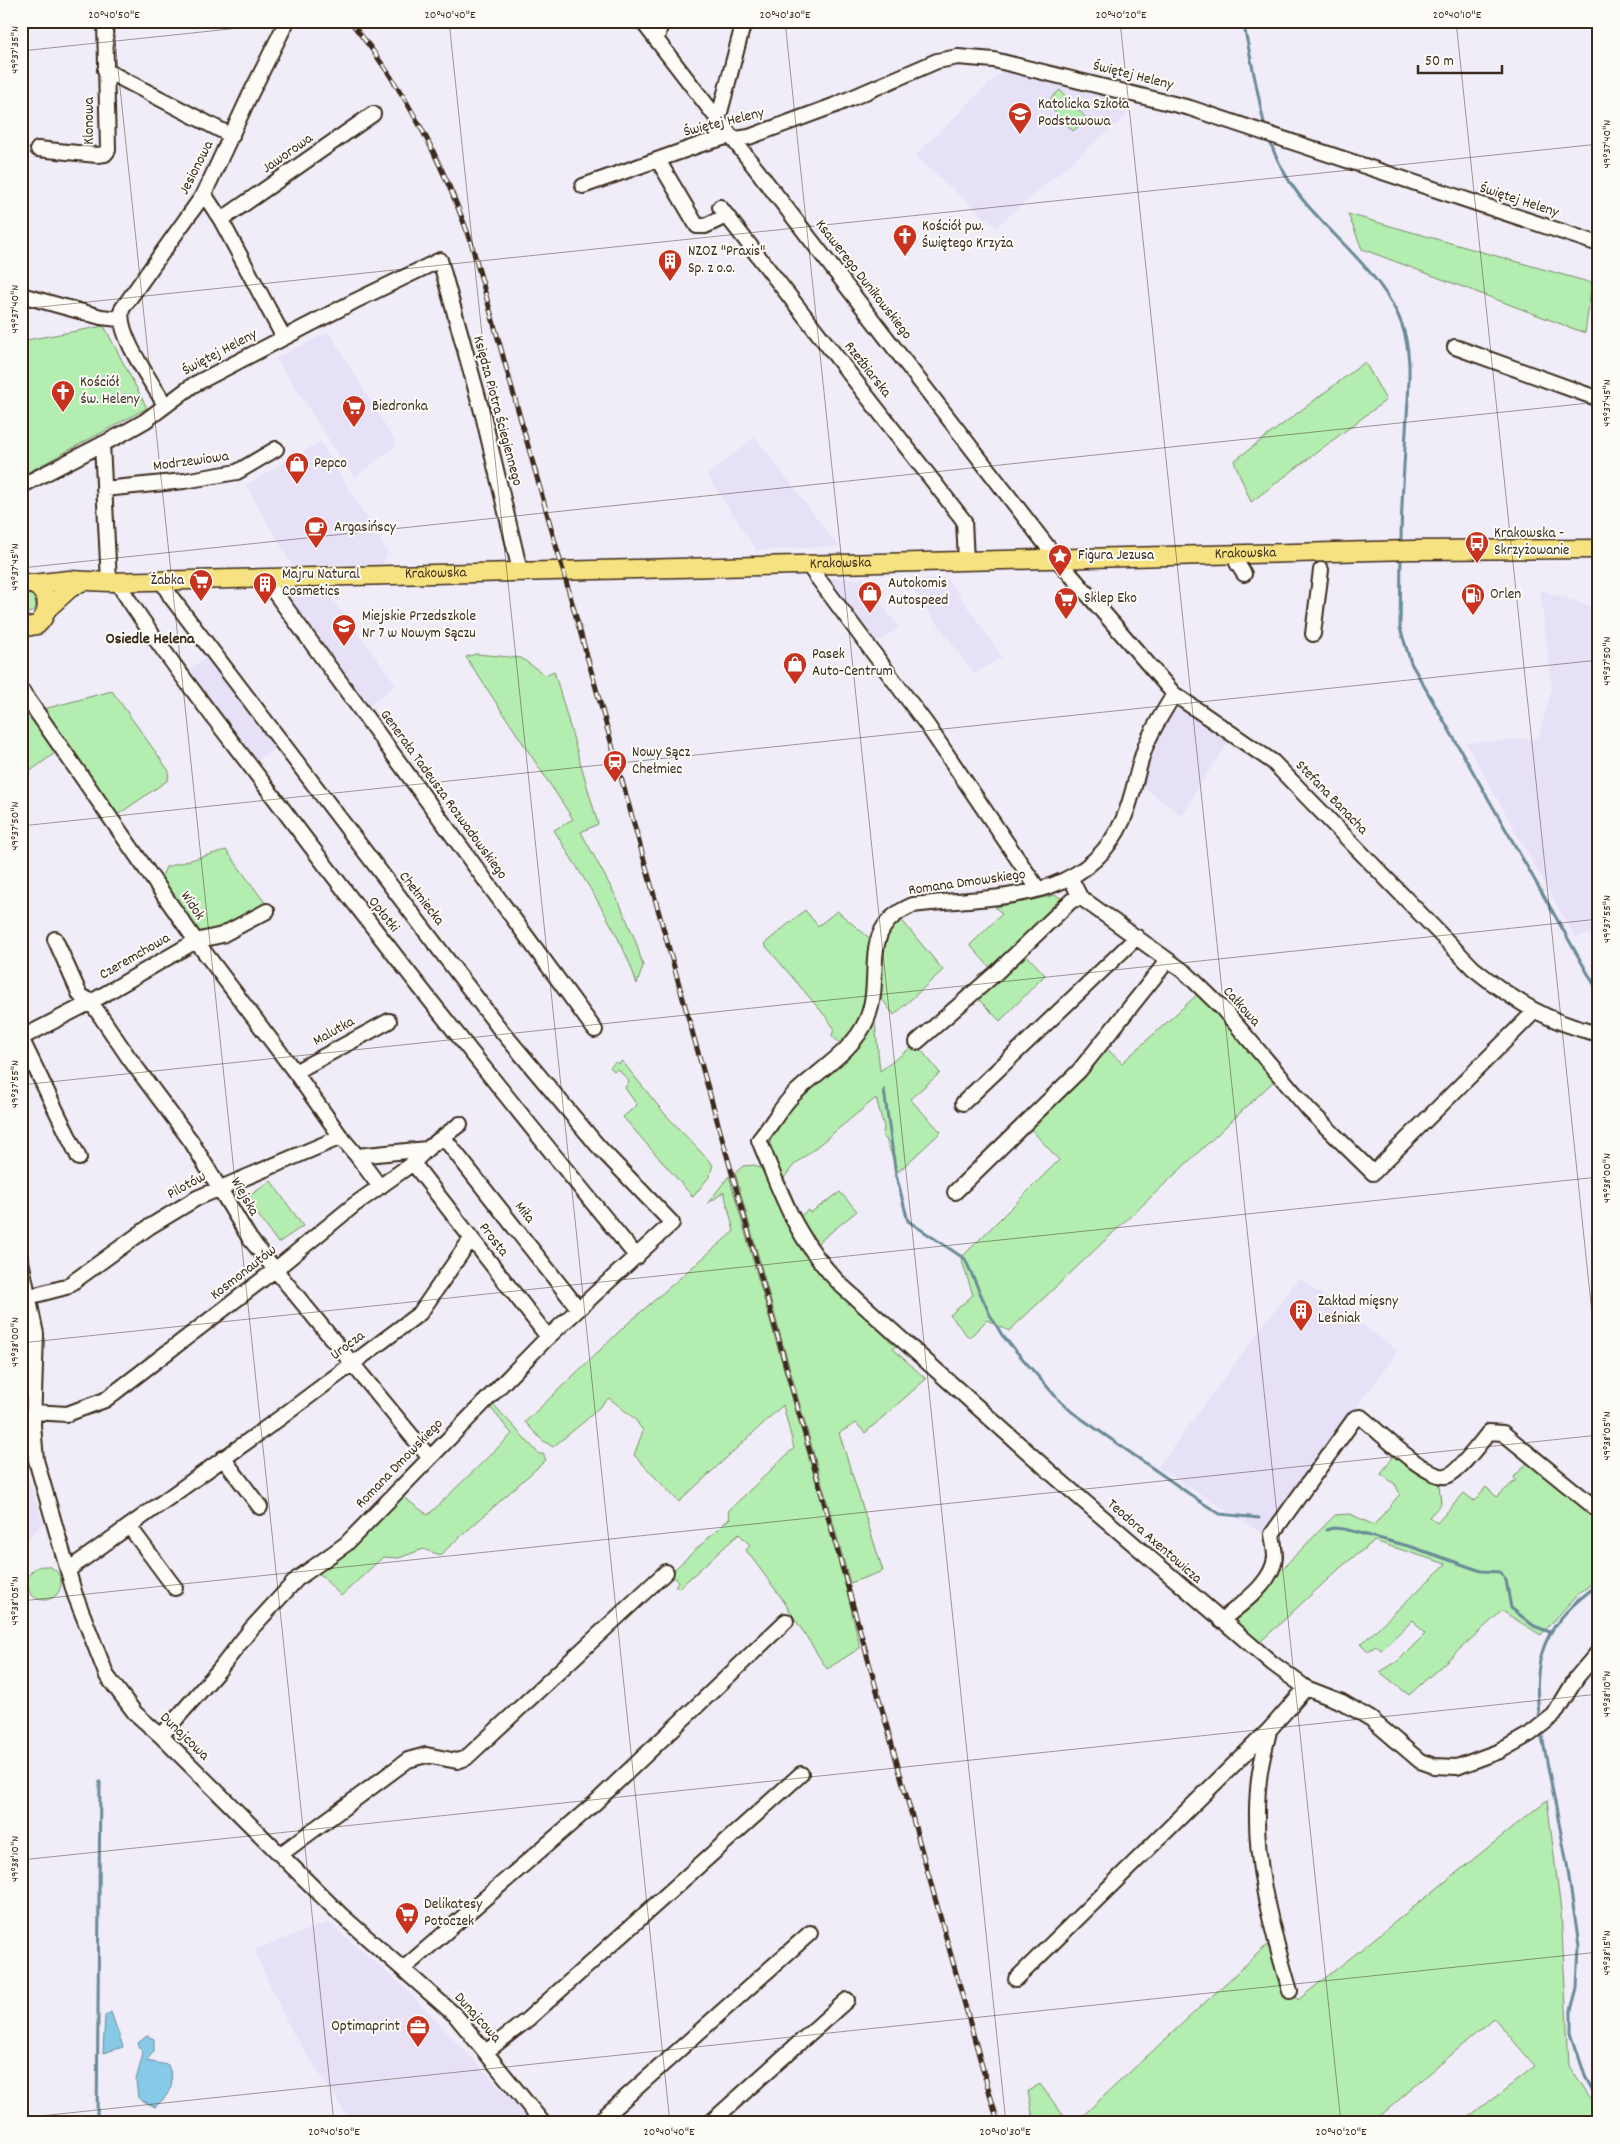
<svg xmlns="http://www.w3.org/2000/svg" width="1620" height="2144" viewBox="0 0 1620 2144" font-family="Dekko,sans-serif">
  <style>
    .built { fill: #e7e1f8 }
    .green { fill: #b4edb0; stroke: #788c67 }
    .water { fill: #87cae8; stroke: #698a97 }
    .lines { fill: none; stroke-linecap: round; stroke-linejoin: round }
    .stream { stroke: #698a97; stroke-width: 3 }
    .minor-casing { stroke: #3b2a1e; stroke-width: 18 }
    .major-casing { stroke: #3b2a1e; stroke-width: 21 }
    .minor { stroke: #fdfcf7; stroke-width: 14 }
    .major { stroke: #f7e281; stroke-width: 18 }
    .rail-casing { stroke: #3b2a1e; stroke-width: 5 }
    .rail { stroke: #fdfcf7; stroke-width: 3; stroke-dasharray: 9; stroke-linecap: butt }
    .ticks { fill: none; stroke: #3b2a1e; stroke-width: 1; stroke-opacity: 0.45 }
    .labels { text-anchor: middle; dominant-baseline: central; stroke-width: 4; stroke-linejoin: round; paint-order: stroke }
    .street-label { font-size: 15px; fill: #3b2a1e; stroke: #fdfcf7 }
    .poi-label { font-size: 15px; fill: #3b2a1e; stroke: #fdfcf7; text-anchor: start }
    .neighbourhood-label { font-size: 16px; font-weight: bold; fill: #3b2a1e; stroke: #fdfcf7 }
    .neatline { fill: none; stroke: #3b2a1e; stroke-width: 2 }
    .ticks-label { font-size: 12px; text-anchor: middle; fill: #3b2a1e }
  </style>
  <rect width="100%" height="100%" fill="#f0ecf8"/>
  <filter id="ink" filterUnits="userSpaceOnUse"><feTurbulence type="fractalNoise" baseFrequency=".02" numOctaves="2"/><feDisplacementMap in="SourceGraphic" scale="10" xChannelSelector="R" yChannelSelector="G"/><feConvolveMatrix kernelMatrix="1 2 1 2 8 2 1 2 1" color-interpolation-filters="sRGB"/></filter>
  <g filter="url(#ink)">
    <path class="built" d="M1004,69L1107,96L1128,114L996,227L915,156Z
      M329,332L397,445L354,478L276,358Z
      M755,437L838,546L757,551L707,475Z
      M320,442L388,553L382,564L292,565L246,485Z
      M823,578L863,579L899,628L872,645Z
      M948,579L1002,657L974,674L906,580Z
      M325,590L396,684L367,708L280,592Z
      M1540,590L1599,609V932L1575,937L1466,743L1538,738L1552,688Z
      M209,656L279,745L252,765L186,672Z
      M1179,707L1230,740L1198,787L1183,816L1143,787L1149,756L1164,721Z
      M1299,1278L1398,1351L1263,1534L1158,1467Z
      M28,1477L43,1524L21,1545V1478Z
      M328,1922L405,1988L532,2121L525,2123H352L291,2030L254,1950Z"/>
    <path class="green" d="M1060,90L1087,119L1073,131L1046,103Z
      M1348,214L1592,283L1585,333L1362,249Z
      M104,326L147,408L21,476V341Z
      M1365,362L1386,400L1251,502L1234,461Z
      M21,590H26L34,595L36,607L33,611L21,616Z
      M476,654L521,658L545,675L554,671L598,824L581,832L620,904L636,942L643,966L637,984C621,932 582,877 554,830L573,819L466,657Z
      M112,691L169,771L168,780L116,816L40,710Z
      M21,694L59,750L21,778Z
      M226,850L266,904L207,936L197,933L160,880L166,867Z
      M1056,895L1067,902L993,971L970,945L1002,914L995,907Z
      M805,910L818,926L837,911L873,941L864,1016L843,1046L832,1036L834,1028L827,1018L764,944Z
      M899,917L943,970L894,1015L878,994L880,951L886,932Z
      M1025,953L1045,975L1000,1021L975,996Z
      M1199,993L1276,1079L1009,1331L987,1320L969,1338L950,1315L973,1295L961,1258L1059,1160L1027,1125L1106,1048L1122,1063Z
      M875,1022L880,1071L916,1044L940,1073L910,1099L941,1132L898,1172L886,1139L883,1137L884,1127L876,1098L793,1166L784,1178L797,1208L796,1213C789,1196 768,1160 770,1142C772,1119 833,1069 850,1051C859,1042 865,1031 875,1022Z
      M622,1061L664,1113L713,1165L709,1177L693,1197L623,1117L637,1105L625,1088L629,1081L618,1069L614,1071L610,1067L616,1062L619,1064Z
      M754,1165L767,1172L784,1218L796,1238L896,1345L893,1349L926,1379L865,1433L856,1423L839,1433L883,1571L850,1583L735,1173L743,1166Z
      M729,1176L848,1595L860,1648L827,1669L781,1597L746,1550L750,1545L739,1534L679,1588L675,1586L678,1582L676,1578H665L730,1518L728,1511L794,1448L783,1405L679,1502L634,1455L643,1431L635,1419L609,1398L585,1421L553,1447L542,1440L525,1422L626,1325L734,1231L724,1192L707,1204Z
      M271,1181L303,1226L278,1243L246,1198Z
      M840,1192L857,1211L814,1246L797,1219L808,1210L810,1213Z
      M494,1405L539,1454H543L546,1460L440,1555L423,1549L399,1558L383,1557L341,1596L317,1571L353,1546L403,1497L428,1515L512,1434L490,1407Z
      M1398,1449L1439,1485L1441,1504L1429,1517L1437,1523L1464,1493L1474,1501L1486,1487L1497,1497L1516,1480L1514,1477L1530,1460L1599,1514V1578L1577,1595L1541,1635L1502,1611L1409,1695L1380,1672L1398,1661L1425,1634L1413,1620L1381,1650L1376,1646L1368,1651L1361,1644L1446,1564L1374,1541L1341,1567L1258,1644L1234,1626V1618L1335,1515L1350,1514L1374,1525L1400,1494L1395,1484L1381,1474Z
      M27 1583a17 17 0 1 1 34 0a17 17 0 1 1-34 0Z
      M1547,1800L1561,1911L1569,2066L1599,2112V2123H1462L1535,2066L1494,2018L1372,2123H1075L1267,1945L1298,2000Z
      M1040,2084L1069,2123H1034L1028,2091Z"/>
    <path class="water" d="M111,2012L123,2047L103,2053L105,2016Z
      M147,2036L154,2039V2051L146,2061L168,2065C176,2085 171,2093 155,2107L138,2098L136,2080L143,2054L138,2043Z"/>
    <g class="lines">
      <path class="stream" d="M1243,21L1265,128
        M1269,139C1276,159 1286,178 1299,195C1330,235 1376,268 1398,315C1415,351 1408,392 1406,431C1404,469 1401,507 1401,544
        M1401,556L1400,628L1411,663L1599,993
        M884,1090L896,1175L908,1221L965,1259L990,1315L1002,1335L1057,1398L1072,1412L1201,1502L1220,1514L1259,1518
        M1326,1530L1333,1528L1344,1529L1412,1547L1481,1571L1500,1572L1506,1580L1511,1608L1534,1626L1550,1632
        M1540,1722C1531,1655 1544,1624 1599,1584
        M1541,1731L1567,1864L1579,1946L1577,1988L1571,2010V2033L1586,2079L1599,2103
        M97,2123L100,1782"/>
      <g class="minor-casing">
        <path id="minor" d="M642,21L1057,559L1174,694L1273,762L1473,968C1514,1001 1547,1022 1599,1034
          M657,39L661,21
          M105,70L232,136
          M718,120L744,21
          M38,149L97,155L105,154L108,150L105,21
          M658,160L697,226H705L726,216
          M583,186L702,144L726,137L736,139L749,137L833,106L937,61L958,57L994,60L1190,108L1599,244
          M204,194L221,220
          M720,207L964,521L966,561
          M21,295L101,317L119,319
          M284,338L221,220L373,114
          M1455,347L1599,399
          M165,405C152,382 116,334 122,309L204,194L249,97L287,21
          M102,444L109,582
          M21,486L122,434L145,421L193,385L355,301L440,260L483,415L520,571
          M104,489L184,481L237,472L276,449
          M1237,563L1244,574
          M808,565L927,725L1038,889
          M264,578L595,1030
          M117,582C165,657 222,728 276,800C392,955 514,1107 637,1257
          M1313,634L1321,570
          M22,691L196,941L295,1072L341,1137
          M1174,694C1164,712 1150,731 1144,751C1136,774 1133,798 1123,820C1084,906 992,895 913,905C856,928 885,975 867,1019C854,1051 817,1071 793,1095C780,1108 771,1126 759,1140C783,1198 796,1240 842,1286L1058,1479L1272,1663L1306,1688L1342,1702L1371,1719L1420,1761L1434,1766L1457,1767L1500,1751L1530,1734L1554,1715L1577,1677L1599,1651
          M1071,879L1080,897L1186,973L1222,1008L1309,1110L1373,1173L1535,1011
          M55,939L80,995L91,1002L129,1058L191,1141L250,1239L429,1457
          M21,1038L91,1002L196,941L222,935L267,911
          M21,1038L79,1158
          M917,1042L996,973L1071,901L1080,897
          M295,1072L389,1021
          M963,1103L1137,937
          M444,1138L578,1308
          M357,1156L380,1187
          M413,1163L548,1337
          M955,1192L1079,1071L1168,960
          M21,1261L36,1334L33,1425L36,1460L75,1595L107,1676L135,1713L161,1736L340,1914L456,2016L543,2123
          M28,1297L66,1287L149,1227L197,1198L341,1137L357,1156L427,1149
          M33,1412L67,1414L105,1400L276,1269L354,1205L413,1163L427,1149L460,1124
          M223,1458L260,1507
          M129,1526L175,1588
          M68,1570L280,1418L420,1313L471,1239
          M1221,1621C1239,1605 1273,1584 1275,1557C1275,1550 1273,1541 1272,1534L1355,1418L1361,1417C1376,1429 1428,1480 1446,1476C1457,1474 1481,1442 1489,1432L1503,1433L1599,1511
          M1269,1731C1266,1745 1262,1758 1260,1772C1249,1846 1269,1921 1290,1991
          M161,1736L219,1670L251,1629L297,1579L346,1544L545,1340L672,1223L598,1146L500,1029L171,597L162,581
          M281,1854L408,1760L426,1755L457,1761L466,1758L666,1572
          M403,1969L595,1803L786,1621
          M1016,1979L1269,1730L1306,1688
          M486,2052L528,2019L801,1774
          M597,2123L810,1933
          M710,2123L847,2000"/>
      </g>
      <g class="major-casing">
        <g id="major">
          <path id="s1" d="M32,584L69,580L109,582L1412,550L1599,549"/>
          <path d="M47,609L69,589L81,582"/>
          <path d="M21,628L37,625C53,611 49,587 27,583"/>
        </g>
      </g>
      <use href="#minor" class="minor"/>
      <use href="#major" class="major"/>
      <g class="rail-casing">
        <path id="rail" d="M350,21C406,90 441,159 471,242L998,2123"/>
      </g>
      <use href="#rail" class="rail"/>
    </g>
  </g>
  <path class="ticks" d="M113,21L334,2123M449,21L670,2123M785,21L1006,2123M1120,21L1341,2123M1456,21L1599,1380M21,51L306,21M21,309L1599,144M21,568L1599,402M21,826L1599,660M21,1085L1599,919M21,1343L1599,1177M21,1601L1599,1435M21,1860L1599,1694M21,2118L1599,1952"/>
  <defs>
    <g id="school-pin" transform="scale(1.25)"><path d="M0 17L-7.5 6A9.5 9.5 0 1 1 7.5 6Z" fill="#c8321e" stroke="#fdfcf7"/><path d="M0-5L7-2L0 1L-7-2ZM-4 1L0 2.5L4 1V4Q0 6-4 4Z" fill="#fff"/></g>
    <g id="church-pin" transform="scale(1.25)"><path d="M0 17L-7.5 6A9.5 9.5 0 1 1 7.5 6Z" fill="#c8321e" stroke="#fdfcf7"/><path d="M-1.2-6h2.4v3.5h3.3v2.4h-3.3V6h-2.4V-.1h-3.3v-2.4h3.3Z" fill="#fff"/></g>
    <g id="building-pin" transform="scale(1.25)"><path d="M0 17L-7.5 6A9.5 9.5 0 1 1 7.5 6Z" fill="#c8321e" stroke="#fdfcf7"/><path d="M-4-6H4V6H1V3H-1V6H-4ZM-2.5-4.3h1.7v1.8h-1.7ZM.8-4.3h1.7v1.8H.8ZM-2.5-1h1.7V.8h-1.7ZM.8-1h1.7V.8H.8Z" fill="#fff"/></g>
    <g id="supermarket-pin" transform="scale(1.25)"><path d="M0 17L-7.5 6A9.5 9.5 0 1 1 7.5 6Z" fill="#c8321e" stroke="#fdfcf7"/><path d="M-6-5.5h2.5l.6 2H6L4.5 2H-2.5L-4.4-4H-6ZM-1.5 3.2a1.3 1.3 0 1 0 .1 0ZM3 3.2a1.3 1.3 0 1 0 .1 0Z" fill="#fff"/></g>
    <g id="shop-pin" transform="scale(1.25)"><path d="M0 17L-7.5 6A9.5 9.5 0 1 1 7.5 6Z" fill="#c8321e" stroke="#fdfcf7"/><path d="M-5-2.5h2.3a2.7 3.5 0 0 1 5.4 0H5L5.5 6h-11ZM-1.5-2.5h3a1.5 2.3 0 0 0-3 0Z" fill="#fff"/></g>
    <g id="cafe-pin" transform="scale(1.25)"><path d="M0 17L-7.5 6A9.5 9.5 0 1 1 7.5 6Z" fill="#c8321e" stroke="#fdfcf7"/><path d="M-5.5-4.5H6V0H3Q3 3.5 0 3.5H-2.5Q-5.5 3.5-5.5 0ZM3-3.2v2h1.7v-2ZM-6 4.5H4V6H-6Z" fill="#fff"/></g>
    <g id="bus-pin" transform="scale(1.25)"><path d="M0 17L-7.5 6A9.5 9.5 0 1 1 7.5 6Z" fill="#c8321e" stroke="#fdfcf7"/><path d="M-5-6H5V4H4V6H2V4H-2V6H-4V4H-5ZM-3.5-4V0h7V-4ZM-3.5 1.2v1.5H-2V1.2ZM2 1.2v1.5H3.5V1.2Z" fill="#fff"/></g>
    <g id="sight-pin" transform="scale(1.25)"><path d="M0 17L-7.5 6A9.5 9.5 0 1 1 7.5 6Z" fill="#c8321e" stroke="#fdfcf7"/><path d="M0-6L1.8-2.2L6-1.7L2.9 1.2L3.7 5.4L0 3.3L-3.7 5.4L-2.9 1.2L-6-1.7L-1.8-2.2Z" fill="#fff"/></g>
    <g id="fuel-pin" transform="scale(1.25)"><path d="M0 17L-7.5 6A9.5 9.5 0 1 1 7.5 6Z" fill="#c8321e" stroke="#fdfcf7"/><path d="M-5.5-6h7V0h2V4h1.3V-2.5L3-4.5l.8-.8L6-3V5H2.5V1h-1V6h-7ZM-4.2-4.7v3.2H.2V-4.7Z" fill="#fff"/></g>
    <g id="station-pin" transform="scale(1.25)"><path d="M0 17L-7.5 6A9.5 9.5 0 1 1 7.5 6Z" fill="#c8321e" stroke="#fdfcf7"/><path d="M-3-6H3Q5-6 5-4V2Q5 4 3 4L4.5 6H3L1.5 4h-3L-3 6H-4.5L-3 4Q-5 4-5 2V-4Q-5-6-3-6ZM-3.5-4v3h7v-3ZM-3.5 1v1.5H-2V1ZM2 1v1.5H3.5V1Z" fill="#fff"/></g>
    <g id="office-pin" transform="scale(1.25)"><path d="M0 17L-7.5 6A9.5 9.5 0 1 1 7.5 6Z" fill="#c8321e" stroke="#fdfcf7"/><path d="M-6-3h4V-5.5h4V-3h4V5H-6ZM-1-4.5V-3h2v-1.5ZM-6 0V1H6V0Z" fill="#fff"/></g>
  </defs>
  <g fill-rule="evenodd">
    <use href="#school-pin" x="1020" y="114"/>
    <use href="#church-pin" x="905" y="236"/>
    <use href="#building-pin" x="670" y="261"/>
    <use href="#church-pin" x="63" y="392"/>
    <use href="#supermarket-pin" x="354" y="407"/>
    <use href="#shop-pin" x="297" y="464"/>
    <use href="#cafe-pin" x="316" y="528"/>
    <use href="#bus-pin" x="1477" y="543"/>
    <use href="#sight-pin" x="1060" y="556"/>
    <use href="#supermarket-pin" x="201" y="581"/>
    <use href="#building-pin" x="265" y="584"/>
    <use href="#shop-pin" x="870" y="593"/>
    <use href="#fuel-pin" x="1473" y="595"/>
    <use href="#supermarket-pin" x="1066" y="599"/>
    <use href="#school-pin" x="344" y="626"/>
    <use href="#shop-pin" x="795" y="664"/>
    <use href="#station-pin" x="615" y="762"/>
    <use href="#building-pin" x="1301" y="1311"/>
    <use href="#supermarket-pin" x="407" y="1914"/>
    <use href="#office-pin" x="418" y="2027"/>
  </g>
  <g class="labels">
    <g class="street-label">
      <text transform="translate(1133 76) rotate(14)">Świętej Heleny</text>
      <text transform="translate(90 121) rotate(-90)">Klonowa</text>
      <text transform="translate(724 123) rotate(-14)">Świętej Heleny</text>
      <text transform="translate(288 154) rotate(-35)">Jaworowa</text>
      <text transform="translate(197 168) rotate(-63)">Jesionowa</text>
      <text transform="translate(1519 201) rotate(18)">Świętej Heleny</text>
      <text transform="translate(863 280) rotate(52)">Ksawerego Dunikowskiego</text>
      <text transform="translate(220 353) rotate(-28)">Świętej Heleny</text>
      <text transform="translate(867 370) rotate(52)">Rzeźbiarska</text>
      <text transform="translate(497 411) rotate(75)">Księdza Piotra Ściegiennego</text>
      <text transform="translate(191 462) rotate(-8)">Modrzewiowa</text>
      <text stroke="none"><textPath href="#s1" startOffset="1214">Krakowska</textPath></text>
      <text stroke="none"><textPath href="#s1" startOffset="809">Krakowska</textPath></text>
      <text stroke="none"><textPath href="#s1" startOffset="404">Krakowska</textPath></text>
      <text transform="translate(443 795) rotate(54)">Generała Tadeusza Rozwadowskiego</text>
      <text transform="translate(1331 798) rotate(46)">Stefana Banacha</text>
      <text transform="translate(967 883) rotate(-8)">Romana Dmowskiego</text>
      <text transform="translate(421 899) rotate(52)">Chełmiecka</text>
      <text transform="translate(192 906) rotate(56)">Widok</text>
      <text transform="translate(383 915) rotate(52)">Opłotki</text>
      <text transform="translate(135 957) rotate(-30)">Czeremchowa</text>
      <text transform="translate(1241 1007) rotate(48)">Całkowa</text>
      <text transform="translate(334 1032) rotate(-29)">Malutka</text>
      <text transform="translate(187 1186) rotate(-29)">Pilotów</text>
      <text transform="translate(244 1197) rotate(60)">Wiejska</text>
      <text transform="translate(524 1213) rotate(52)">Miła</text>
      <text transform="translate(493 1240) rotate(52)">Prosta</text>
      <text transform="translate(244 1273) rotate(-38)">Kosmonautów</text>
      <text transform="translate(348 1346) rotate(-37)">Urocza</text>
      <text transform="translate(400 1464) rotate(-46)">Romana Dmowskiego</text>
      <text transform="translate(1154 1542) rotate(41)">Teodora Axentowicza</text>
      <text transform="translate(184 1737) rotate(44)">Dunajcowa</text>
      <text transform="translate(477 2018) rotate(48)">Dunajcowa</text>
    </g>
    <g class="poi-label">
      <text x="1038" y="105">Katolicka Szkoła<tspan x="1038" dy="17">Podstawowa</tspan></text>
      <text x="922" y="227">Kościół pw.<tspan x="922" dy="17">Świętego Krzyża</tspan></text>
      <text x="688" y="252">NZOZ "Praxis"<tspan x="688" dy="17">Sp. z o.o.</tspan></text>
      <text x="80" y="383">Kościół<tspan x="80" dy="17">św. Heleny</tspan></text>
      <text x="372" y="407">Biedronka</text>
      <text x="314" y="464">Pepco</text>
      <text x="334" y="528">Argasińscy</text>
      <text x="1494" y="534">Krakowska -<tspan x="1494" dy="17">Skrzyżowanie</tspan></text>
      <text x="1078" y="556">Figura Jezusa</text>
      <text x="282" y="575">Majru Natural<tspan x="282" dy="17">Cosmetics</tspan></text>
      <text x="184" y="581" text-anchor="end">Żabka</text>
      <text x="888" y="584">Autokomis<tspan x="888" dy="17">Autospeed</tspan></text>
      <text x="1490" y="595">Orlen</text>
      <text x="1084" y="599">Sklep Eko</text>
      <text x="362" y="617">Miejskie Przedszkole<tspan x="362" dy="17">Nr 7 w Nowym Sączu</tspan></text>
      <text x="812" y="655">Pasek<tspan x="812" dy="17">Auto-Centrum</tspan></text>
      <text x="632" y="753">Nowy Sącz<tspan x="632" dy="17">Chełmiec</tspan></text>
      <text x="1318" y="1302">Zakład mięsny<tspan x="1318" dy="17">Leśniak</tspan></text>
      <text x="424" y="1905">Delikatesy<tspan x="424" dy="17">Potoczek</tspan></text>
      <text x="400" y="2027" text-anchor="end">Optimaprint</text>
    </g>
    <g class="neighbourhood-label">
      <text x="150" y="639">Osiedle Helena</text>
    </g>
  </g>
  <rect width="1620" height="2144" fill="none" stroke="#fdfcf7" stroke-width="55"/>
  <path d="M1418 65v8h84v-8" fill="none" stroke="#3b2a1e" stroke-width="2.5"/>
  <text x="1425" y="65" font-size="15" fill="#3b2a1e" stroke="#fdfcf7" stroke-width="4" paint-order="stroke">50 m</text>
  <rect x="28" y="28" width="1564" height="2088" class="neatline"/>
  <g class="ticks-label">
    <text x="114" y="18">20°40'50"E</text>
    <text x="450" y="18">20°40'40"E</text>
    <text x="785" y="18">20°40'30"E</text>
    <text x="1121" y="18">20°40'20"E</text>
    <text x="1457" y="18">20°40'10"E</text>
    <text transform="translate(14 50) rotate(-90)" y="4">49°37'35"N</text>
    <text transform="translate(1606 144) rotate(-90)" y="4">49°37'40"N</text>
    <text transform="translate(14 309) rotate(-90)" y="4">49°37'40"N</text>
    <text transform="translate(1606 403) rotate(-90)" y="4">49°37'45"N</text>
    <text transform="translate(14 567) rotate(-90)" y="4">49°37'45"N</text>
    <text transform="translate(1606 661) rotate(-90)" y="4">49°37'50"N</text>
    <text transform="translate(14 826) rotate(-90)" y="4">49°37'50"N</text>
    <text transform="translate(1606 919) rotate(-90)" y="4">49°37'55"N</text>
    <text transform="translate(14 1084) rotate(-90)" y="4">49°37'55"N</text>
    <text transform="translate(1606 1178) rotate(-90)" y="4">49°38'00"N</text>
    <text transform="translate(14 1342) rotate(-90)" y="4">49°38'00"N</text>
    <text transform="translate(1606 1436) rotate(-90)" y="4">49°38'05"N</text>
    <text transform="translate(14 1601) rotate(-90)" y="4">49°38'05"N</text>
    <text transform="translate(1606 1694) rotate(-90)" y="4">49°38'10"N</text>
    <text transform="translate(14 1859) rotate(-90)" y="4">49°38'10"N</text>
    <text transform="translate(1606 1953) rotate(-90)" y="4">49°38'15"N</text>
    <text x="334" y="2135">20°40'50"E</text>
    <text x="669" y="2135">20°40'40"E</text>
    <text x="1005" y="2135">20°40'30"E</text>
    <text x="1341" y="2135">20°40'20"E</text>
  </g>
</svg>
